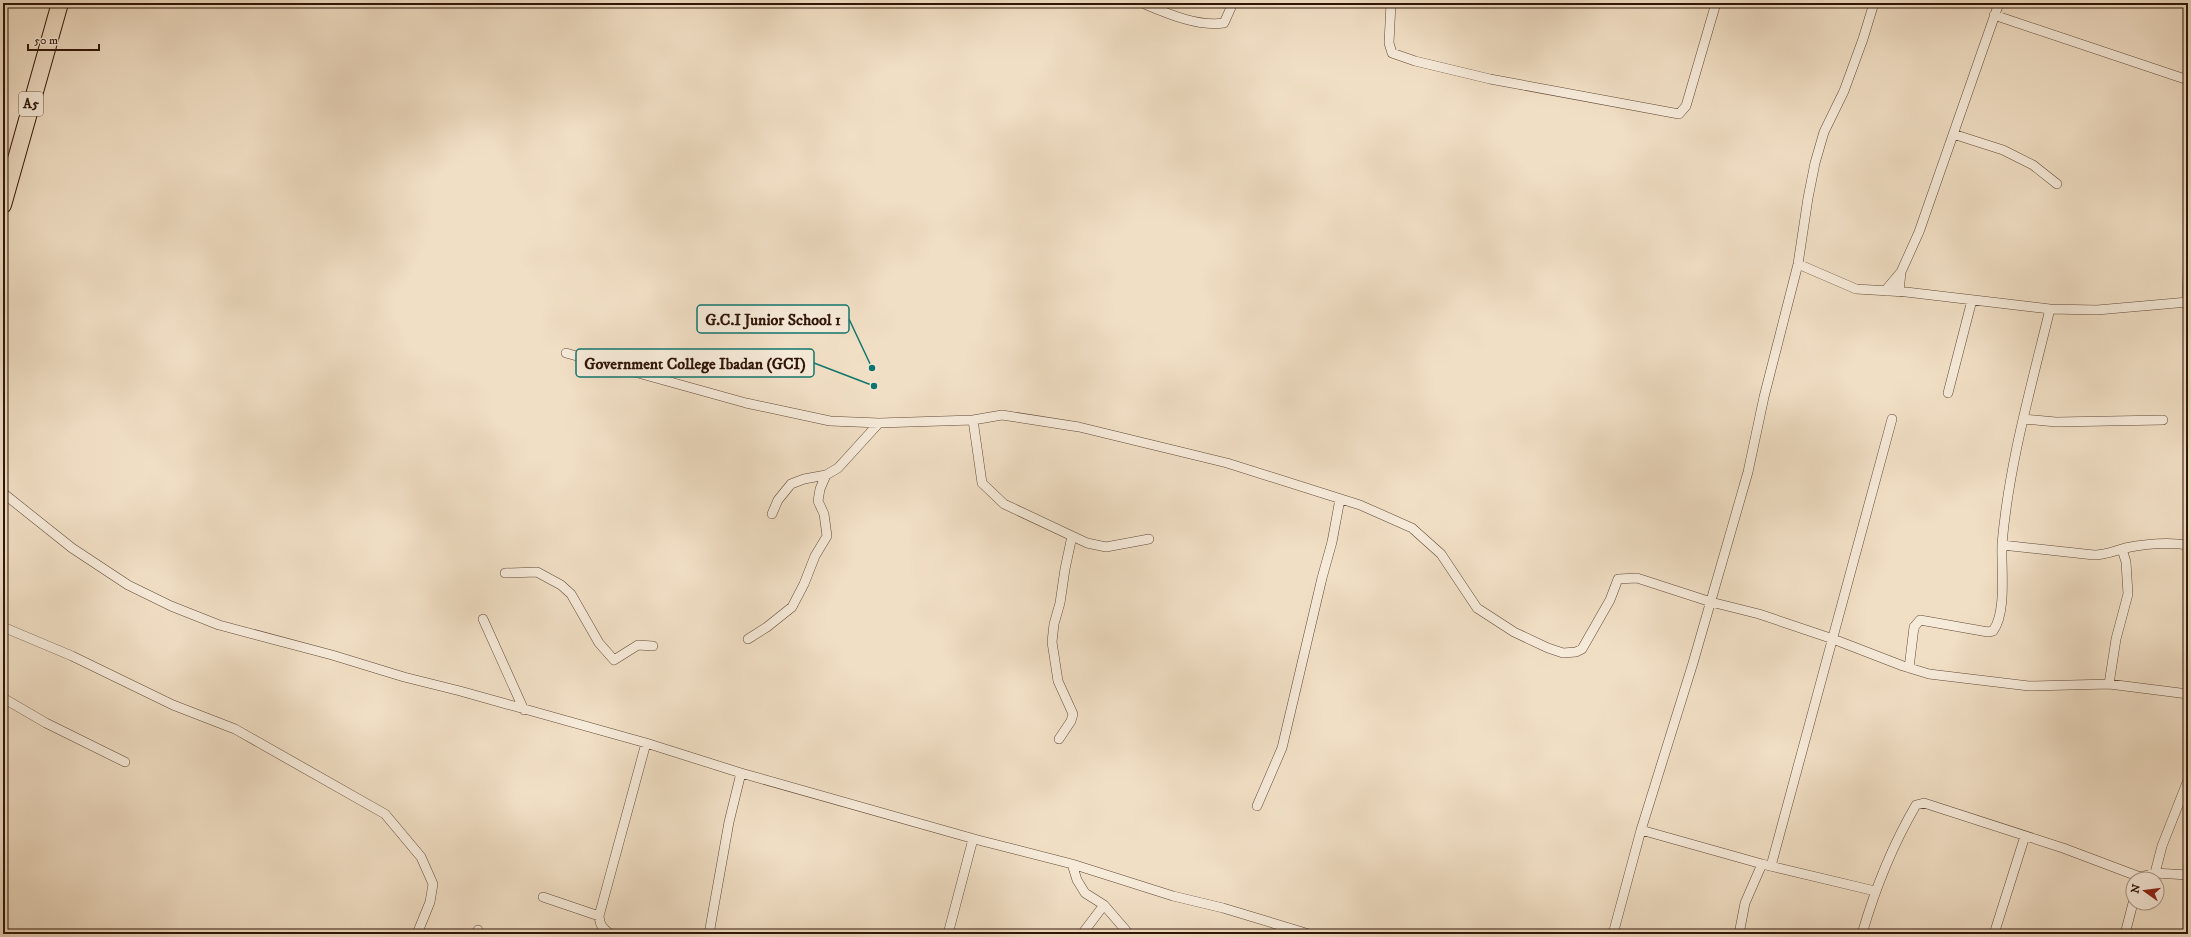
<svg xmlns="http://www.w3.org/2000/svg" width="2191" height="937" viewBox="0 0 2191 937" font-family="'IM FELL DW Pica',serif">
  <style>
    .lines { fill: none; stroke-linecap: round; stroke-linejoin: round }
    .minor-casing { stroke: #604836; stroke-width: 10 }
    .trunk-casing { stroke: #2f1506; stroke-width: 18 }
    .minor { stroke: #f6ead9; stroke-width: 9 }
    .trunk { stroke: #f1dfc5; stroke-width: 16 }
    .labels { text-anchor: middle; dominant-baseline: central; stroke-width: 4; stroke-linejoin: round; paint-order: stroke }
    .shield { fill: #f6ead9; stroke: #6b5545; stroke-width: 1 }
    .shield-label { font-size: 14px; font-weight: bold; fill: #2f1506 }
    .leader { fill: none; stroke: #0f766e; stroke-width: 1.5 }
    .callout-dot { fill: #0f766e; stroke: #f6ead9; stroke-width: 1.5 }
    .callout { fill: #f6ead9; stroke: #0f766e; stroke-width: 1.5 }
    .callout-label { font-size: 16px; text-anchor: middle; font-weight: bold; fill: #2f1506 }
  </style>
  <rect width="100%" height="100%" fill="#f1dfc5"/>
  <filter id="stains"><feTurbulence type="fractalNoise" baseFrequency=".005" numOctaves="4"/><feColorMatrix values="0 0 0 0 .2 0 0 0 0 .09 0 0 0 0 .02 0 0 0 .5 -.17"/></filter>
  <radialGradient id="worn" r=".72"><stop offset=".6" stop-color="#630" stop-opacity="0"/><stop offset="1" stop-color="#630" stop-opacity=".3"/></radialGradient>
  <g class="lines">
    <g class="minor-casing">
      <path id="minor" d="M1142,3C1166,13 1197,27 1224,23L1233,3
        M1391,3L1389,43L1392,53L1415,61L1490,79L1679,114L1686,106L1716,3
        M1994,15L2188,80
        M1953,134L2003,150L2033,165L2057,184
        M1798,264L1856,289L1906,292L2050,309L2097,310L2188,302
        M1885,291L1901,272
        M1899,292L1901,272L1919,232L1999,3
        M2187,301L2188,270
        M566,353L746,403L830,421L879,423L973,420L1002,415L1079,427L1227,463L1360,505L1412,528L1441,554L1477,608L1514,632L1548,648L1563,653L1576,652L1582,649L1610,600L1618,579L1637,578L1711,602L1759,614L1833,639L1903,666L1929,674L2029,686L2109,684L2188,694
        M1948,393L1972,300
        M2023,419L2056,422L2163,420
        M973,420L982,483L1004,504L1087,543L1106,547L1149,539
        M3,493L72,548L128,585L171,606L219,625L332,655L404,677L460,691L646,743L741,773L978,840L1072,864L1173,896L1223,908L1309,934
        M772,514L778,500L791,484L804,479L826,475L838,468L879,423
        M2002,545L2094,555C2105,555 2114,551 2125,548C2145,544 2167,542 2188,545
        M505,573L537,572L561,585L571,594L599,643L614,660L638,645L653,646
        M483,619L524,710
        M3,627L72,656L173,705L235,729L385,814L421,857L433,884L430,902L417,934
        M748,639L767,627L792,607L804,584L815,556L827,536L824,514L818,501L820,489L826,475
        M1909,668L1914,627L1920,620L1988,632L1993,631C2007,612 2001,568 2002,544C2009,464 2031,387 2050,309
        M2109,684L2116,639L2128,594L2126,562L2122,549
        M3,698L46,723L125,762
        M1059,739L1071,721L1073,714L1058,681L1052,642L1054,624L1060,603L1065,569L1072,536
        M1257,806L1282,748L1322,578L1332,542L1340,499
        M1641,830L1762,864L1875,891
        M1072,864L1077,880L1085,893L1104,905L1129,934
        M1771,866L1892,419
        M2155,873L2162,846L2188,780
        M543,897L599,916
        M476,934L478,930
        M611,934C603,929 600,926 599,916L646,743
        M709,934L729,822L741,773
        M948,934L973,839
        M1082,934L1104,905
        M1613,934L1641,830L1693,663L1748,472L1764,397L1798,264L1808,198L1815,163L1824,132L1844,91L1863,39L1874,3
        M1739,934L1745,903L1762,864
        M1862,934C1875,889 1892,846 1916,805L1924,803L2063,848L2140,877L2155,873L2188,875
        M1994,934L2025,836
        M2125,934L2133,903"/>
    </g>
    <g class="trunk-casing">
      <path id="trunk" d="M3,205L60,3"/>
    </g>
    <use href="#minor" class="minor"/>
    <use href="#trunk" class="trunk"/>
  </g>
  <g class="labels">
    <rect class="shield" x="19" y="92" width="24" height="24" rx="3"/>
    <g class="shield-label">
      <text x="31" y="104">A5</text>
    </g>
  </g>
  <path class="leader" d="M872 368L849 319M874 386L814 363"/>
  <g class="callout-dot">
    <circle cx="872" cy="368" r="4"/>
    <circle cx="874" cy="386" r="4"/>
  </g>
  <g class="callout">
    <rect x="697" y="305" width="152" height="28" rx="4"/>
    <rect x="576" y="349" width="238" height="28" rx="4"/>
  </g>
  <g class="callout-label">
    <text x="773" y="325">G.C.I Junior School 1</text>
    <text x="695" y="369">Government College Ibadan (GCI)</text>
  </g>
  <rect width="2191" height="937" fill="none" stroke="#f1dfc5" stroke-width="16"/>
  <rect x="4" y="4" width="2183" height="929" fill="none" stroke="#2f1506" stroke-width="2"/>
  <rect x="8" y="8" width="2175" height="921" fill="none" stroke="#2f1506"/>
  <g transform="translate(2145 891) rotate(284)"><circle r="19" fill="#f6ead9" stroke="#a69585"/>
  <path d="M0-3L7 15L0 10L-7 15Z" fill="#8f2418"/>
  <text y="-6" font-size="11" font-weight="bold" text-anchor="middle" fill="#2f1506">N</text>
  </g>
  <path d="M28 44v6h71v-6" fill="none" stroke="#2f1506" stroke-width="2"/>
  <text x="34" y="44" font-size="12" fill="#2f1506" stroke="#f6ead9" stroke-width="3" paint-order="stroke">50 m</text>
  <rect width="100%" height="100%" filter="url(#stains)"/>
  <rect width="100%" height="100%" fill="url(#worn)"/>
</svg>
